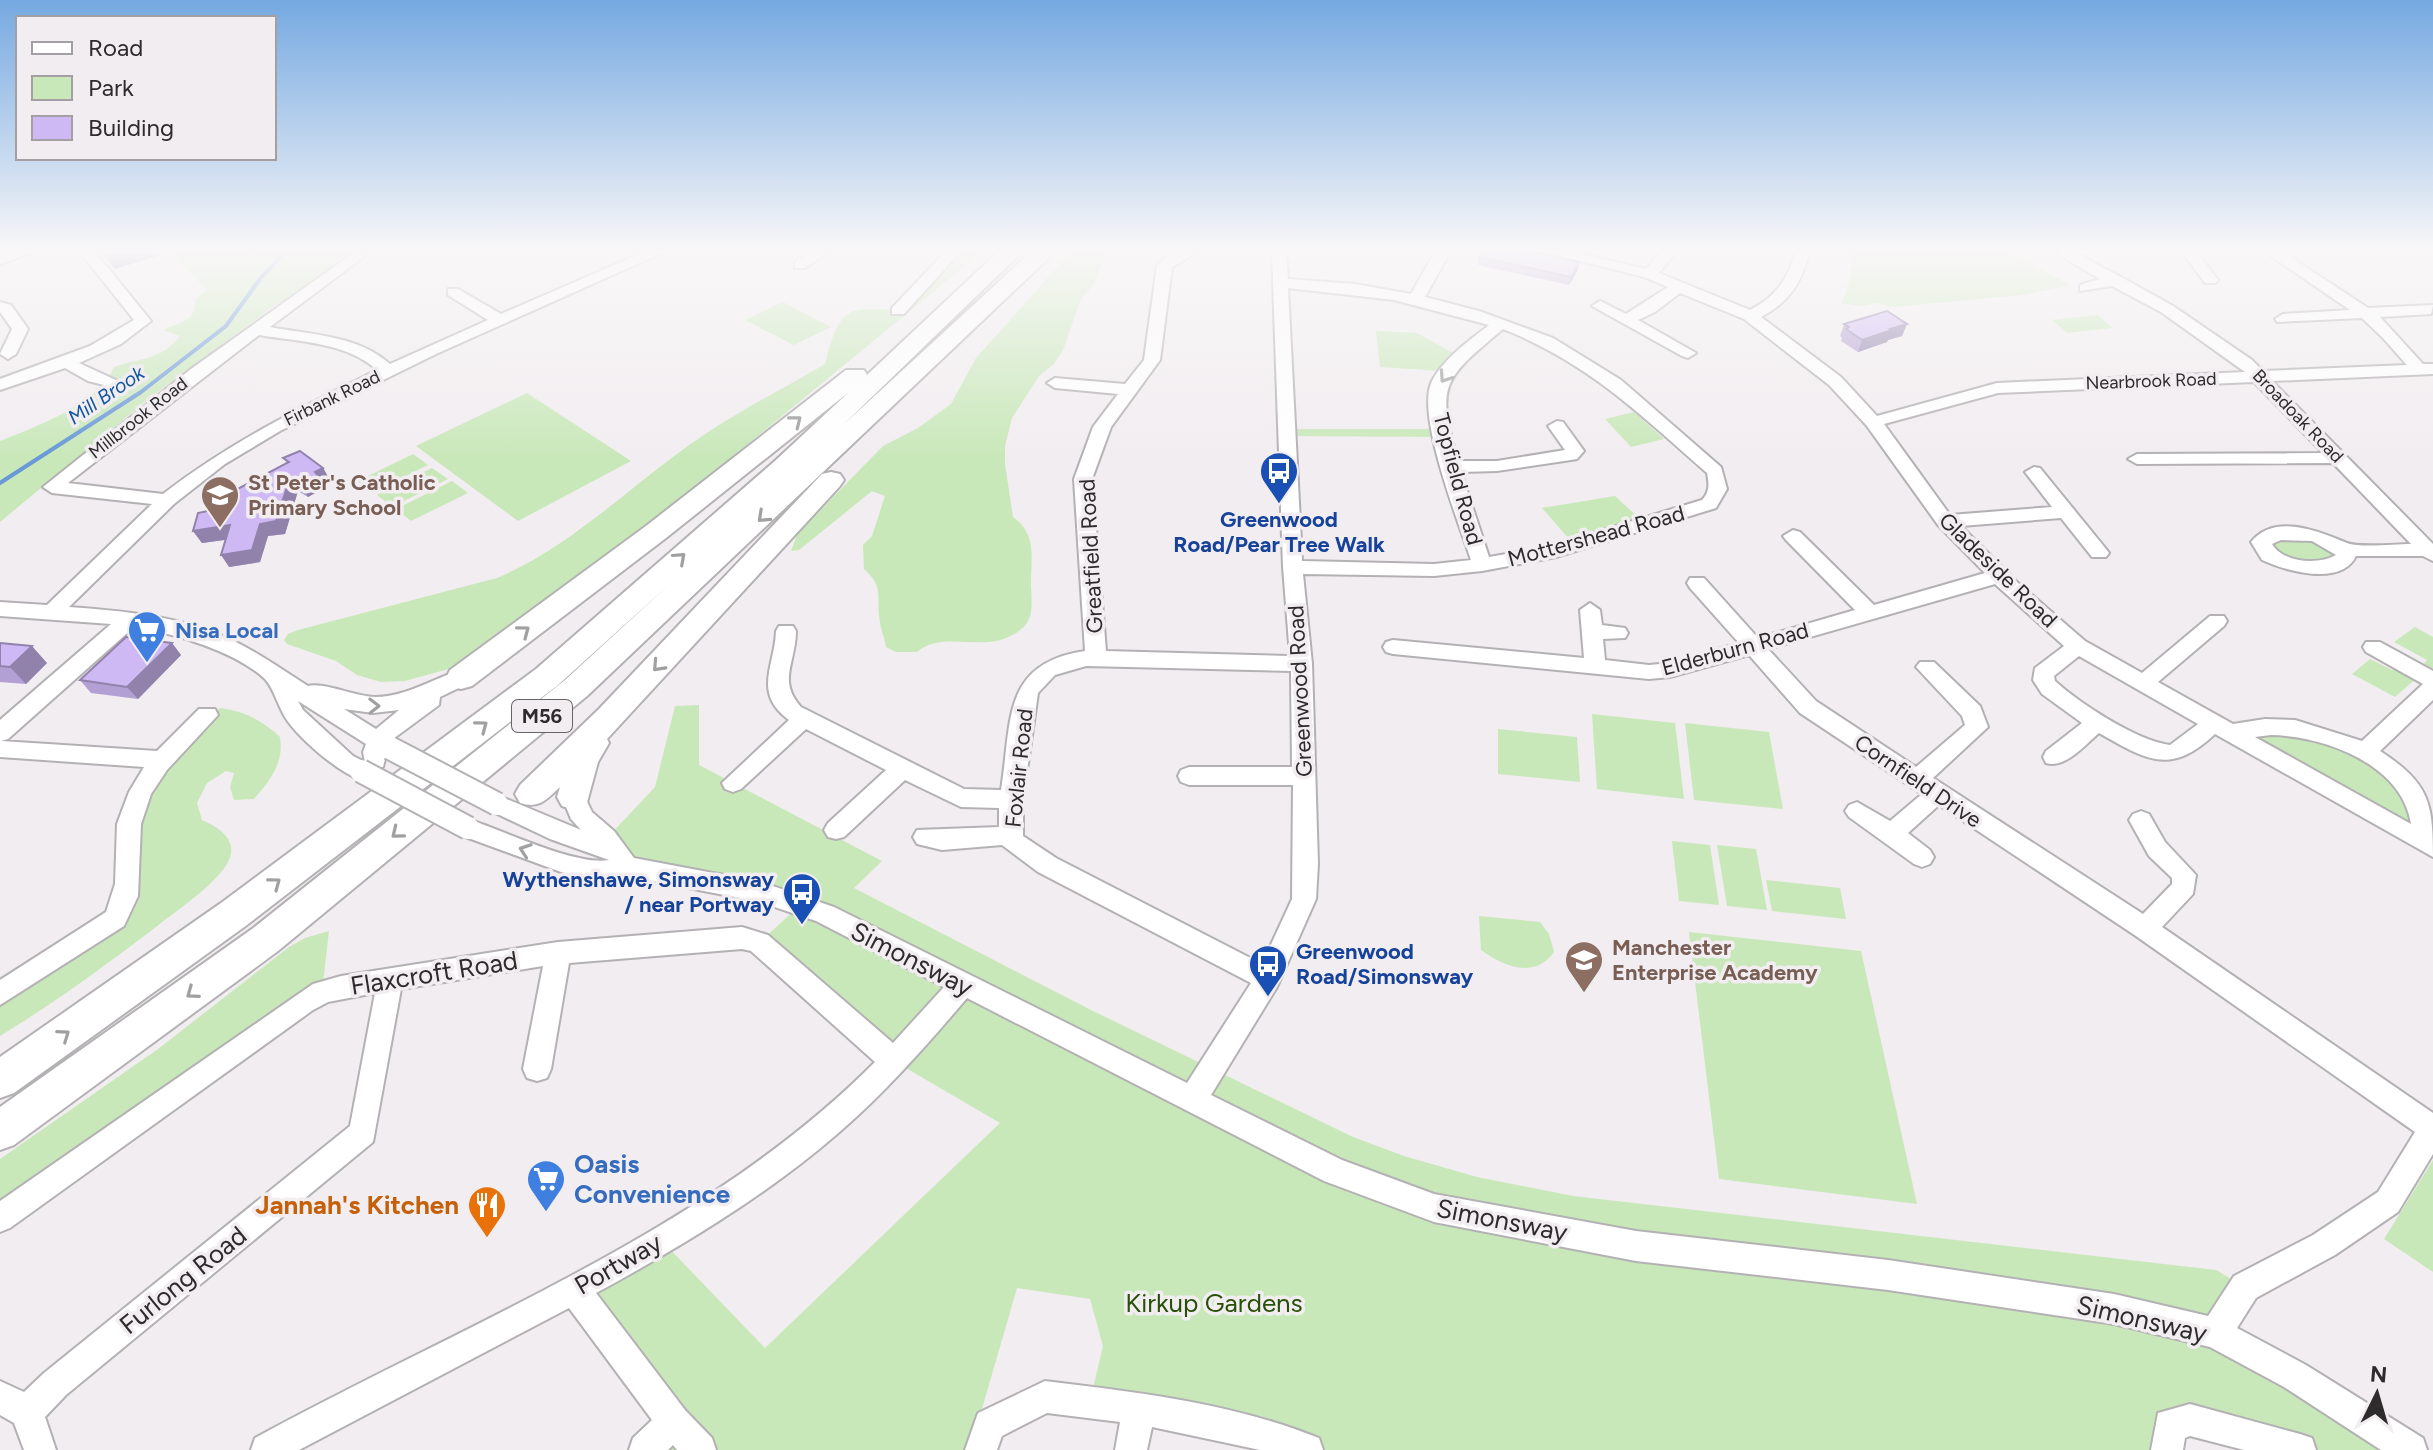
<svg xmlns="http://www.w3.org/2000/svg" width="2433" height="1450" viewBox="0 0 2433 1450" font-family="Figtree,sans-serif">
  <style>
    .green { fill: #c9e8ba }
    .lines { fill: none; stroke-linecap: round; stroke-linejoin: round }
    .stream { stroke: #6999d7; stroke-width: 4 }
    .minor-casing { stroke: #b4b1b4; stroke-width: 4 }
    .highway-casing { stroke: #b4b1b4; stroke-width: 4 }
    .minor { fill: #fff; fill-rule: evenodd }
    .highway { fill: #fff; fill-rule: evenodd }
    .minor-bridge-casing { stroke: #b4b1b4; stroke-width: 26; stroke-linecap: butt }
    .minor-bridge { stroke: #fff; stroke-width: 22 }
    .wall { fill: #b29fd3 }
    .shaded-wall { fill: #9182ac }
    .building { fill: #cfb9f5; stroke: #9182ac; stroke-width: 2 }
    .oneway { stroke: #a0a0a0 }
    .labels { text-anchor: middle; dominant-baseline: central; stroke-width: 7; stroke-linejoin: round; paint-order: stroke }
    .far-street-label { font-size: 18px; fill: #2d2b2c; stroke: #f1edf0 }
    .far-water-label { font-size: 20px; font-style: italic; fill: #1356a0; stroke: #f1edf0 }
    .shield { fill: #f1edf0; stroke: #686567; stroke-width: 2 }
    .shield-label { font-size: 20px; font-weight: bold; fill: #2d2b2c }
    .street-label { font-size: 22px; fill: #2d2b2c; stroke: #f1edf0 }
    .education-label { font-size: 22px; font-weight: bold; fill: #785e54; stroke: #f1edf0; text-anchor: start }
    .transit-label { font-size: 22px; font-weight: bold; fill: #164399; stroke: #f1edf0 }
    .shop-label { font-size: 22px; font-weight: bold; fill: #366cbe; stroke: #f1edf0; text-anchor: start }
    .near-street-label { font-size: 26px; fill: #2d2b2c; stroke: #f1edf0 }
    .near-shop-label { font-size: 26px; font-weight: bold; fill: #366cbe; stroke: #f1edf0; text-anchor: start }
    .near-food-label { font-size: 26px; font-weight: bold; fill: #c56008; stroke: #f1edf0; text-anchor: end }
    .near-park-label { font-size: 26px; fill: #285107; stroke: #f1edf0 }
  </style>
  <rect width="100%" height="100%" fill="#f1edf0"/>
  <path class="green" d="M170,252H355L286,303H278L147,400L0,522V441C35,427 99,404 114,367C139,358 162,360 180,336L163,330C179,323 197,321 195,300L207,290Z
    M957,252H982L665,512L456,667L405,681L381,682L357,675L336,661L287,644L284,640L288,634L298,630L497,578C571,547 632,484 698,439C738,411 783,389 825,364C832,341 835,311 864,309C875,309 886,310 898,309Z
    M1071,252H1106L1094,284L1081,299L1063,350L1054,364L1039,376L1012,418L1005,446V464L1013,517C1035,533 1032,553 1031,577C1030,604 1040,624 1006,638C977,650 941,631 917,652H896L886,647C885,638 881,631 880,622C875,597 886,589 864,569L863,545L872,536L885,496L872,491L799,550L791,551L798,533L883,446L918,428L951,404L976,358Z
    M1851,252H2007L2071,285L2022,295L1893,307L1878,303L1858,306L1842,303L1851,275Z
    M783,302L831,327L794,345L745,320Z
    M2098,315L2113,328L2067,333L2052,320Z
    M1376,331L1417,333L1455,354L1440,371L1380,367Z
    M527,393L631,461L518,521L416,446Z
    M1634,412L1664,439L1631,447L1605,419Z
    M1292,429H1435L1436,437L1292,436Z
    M413,454L428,465L372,493L358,481Z
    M432,468L448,479L392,507L377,495Z
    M452,481L468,493L411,521L396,509Z
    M1615,496L1641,520L1571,541L1542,508Z
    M2277,537L2316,538L2340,552C2322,565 2294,560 2274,552L2271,541Z
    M2415,627L2433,637V668L2430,669L2423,665L2427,660L2394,642Z
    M2370,659L2392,670L2400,666L2419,676L2395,697L2352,674Z
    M699,705V765L882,861L854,888L1091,1010L1353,1137L1404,1156L1477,1177L1573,1196L2216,1270L2245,1287L2215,1333L2411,1450H2300L2190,1420L2167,1450H1307L1090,1401L1103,1346L1090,1299L1017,1288L970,1450H645L673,1421L575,1290L661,1240L765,1348L1000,1123L894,1061L759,943L799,906L627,866L607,838L655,787L675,706Z
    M221,708C244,711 263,721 280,737C284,763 271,779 254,799L234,800L230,787L234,773L226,771L207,783L197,803L202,820C218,827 238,839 229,860C219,882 180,908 161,923C109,963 56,1002 0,1036V994L115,920L137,800L207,715Z
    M1592,714L1675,723L1684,799L1597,789Z
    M1685,723L1769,732L1783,809L1694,800Z
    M1498,729L1577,737L1580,782L1498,774Z
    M2301,730L2389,770L2424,842L2228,733Z
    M1672,841L1710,845L1719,905L1679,901Z
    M1717,845L1756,849L1767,910L1727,906Z
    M1766,880L1840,888L1846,919L1772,911Z
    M1479,916L1540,922L1549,934L1554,952C1535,979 1504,967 1481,950Z
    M329,931L322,992L0,1218V1159L158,1049L289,947L305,938Z
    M1689,932L1861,951L1917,1204L1719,1179Z
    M2433,1160V1272L2384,1239Z"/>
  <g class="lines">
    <path class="stream" d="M0,483L141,392L226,326L260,279L285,252"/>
    <g class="minor-casing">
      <path id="minor" d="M10,252H34L0,264V255Z
        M80,252H95L151,321L121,344L79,363L120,382L112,387L88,381L65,368L0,390V379L90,346L134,320Z
        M355,252L365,256L270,327C312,335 357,335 390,364L488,320L448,295V289H458L501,314L644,252H664L436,354L280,431L225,464L174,504L69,607C124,611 183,616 234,641C259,653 284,671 308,686C324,682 356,697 376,697C408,696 432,679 461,670L469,673L472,678L469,683L440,697L439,705L393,739L401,748L398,754L386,755L383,767L371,768L369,777L361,780C338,772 298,738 285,717C278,706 274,689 265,679C235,651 173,633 134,627L8,739L1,741L157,751L199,709H215L218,715L167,770L151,794L141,824L138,896L124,926L0,1005V980L106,912L115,884L117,824L129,792L144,767L0,757V720L111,624L0,616V602L47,605L152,504L52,493L43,487L191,369ZM259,335C300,342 346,342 377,370C298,409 234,440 163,494L68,483ZM298,701L366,744L363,752L365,762L353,756L303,710ZM344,709L373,713L399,710L376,729Z
        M810,252H828L805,268H795V262Z
        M945,252H960L904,314H892V308Z
        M1172,252H1198L1172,267L1160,360L1111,427L1092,479L1106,651L1290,656L1283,567L1272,252H1286L1288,279L1355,284L1411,294L1435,252H1450L1425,297L1479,311L1553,338L1621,380L1721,467L1727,489L1716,508L1556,557L1482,571L1434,576L1303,574L1312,664L1318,864L1316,899L1277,987L1211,1095L1342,1160L1434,1194L1636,1231L1888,1260L2114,1294L2208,1316L2234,1276L2313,1235L2378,1192L2415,1132L2136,936L1939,805L1908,833L1930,850L1934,857L1930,864L1922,867L1914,864L1849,817L1845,811L1849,805L1857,802L1890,821L1922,794L1800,713L1749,655L1670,677L1649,679L1393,654L1386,652L1383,647L1386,642L1393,640L1584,658L1580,610L1590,603L1600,610L1602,625L1625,628L1628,633L1625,638L1603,639L1605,660L1649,665L1670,663L1739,643L1690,588L1687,583L1690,578H1704L1758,638L1855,610L1786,540L1783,536L1793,530L1800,532L1874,605L1985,573L1938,525L1867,426L1829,385L1744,319L1680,293L1655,312L1638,320L1696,353L1688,358L1682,356L1592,306L1600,301L1626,314L1668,287L1644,277L1545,252H1573L1646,269L1661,252H1676L1659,273L1750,310C1775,297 1788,280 1795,252H1809C1803,282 1788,303 1761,317L1841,377L1877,416L1997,383L2245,372L2161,312L2112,286L2080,291V285L2100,279L2054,252H2073L2121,277L2173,306L2252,360L2263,371L2407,365L2382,337L2362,318L2277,322L2275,319L2283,314L2350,310L2265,252H2283L2368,308L2433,305L2431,314L2380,317L2423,364H2433V374L2272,381L2433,544V561L2423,556H2356C2341,587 2286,571 2262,560L2251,542C2275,512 2320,532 2347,543C2361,548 2395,544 2411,544L2333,463L2137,464L2128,459L2137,454L2323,453L2254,382L1998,393L1884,424L1950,515L2052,507L2025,472L2034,467L2040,468L2106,549L2109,553L2106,557H2092L2061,518L1961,526L2017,582L2085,641L2142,673L2210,616H2224L2227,621L2224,626L2158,682L2233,724L2265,719L2295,720L2362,741L2423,684L2366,652L2363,647L2366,642H2380L2433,671V700L2380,751C2429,783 2433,802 2433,857L2215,734C2170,776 2147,760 2099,733C2085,745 2065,769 2046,763L2043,757L2046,751L2082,723L2042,694L2033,680L2035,668L2064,646L1995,584L1768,649L1816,701L1916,767L1965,725L1962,716L1916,667L1920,662H1934L1980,706L1988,727L1933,778L2143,914L2172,884V878L2149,856L2129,820L2133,814L2141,811L2149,814L2165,842L2196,875L2193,894L2162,927L2433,1113V1154L2398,1212L2335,1255L2256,1298L2237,1328L2306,1365L2423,1438L2427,1450H2381L2284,1387L2210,1347L2114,1324L1888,1290L1636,1261L1434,1222L1324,1181L967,998C926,1046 884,1094 836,1135C764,1197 679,1248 596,1293L685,1410L712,1438L716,1450H677L673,1445L668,1450H629L633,1438L652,1420L569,1308L299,1450H251L255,1438C463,1324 707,1232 875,1062L751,951L742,949L569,963L551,1069L547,1078L537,1081L527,1078L523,1069L543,966L401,989L373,1142L66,1395L45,1417L56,1450H24L14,1423L0,1415V1381L24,1392L44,1373L350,1126L375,993L328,1002L313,1010L10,1228L0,1232V1201L313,984L341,976L558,942L742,927L768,935L893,1043L944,987L816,921L760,902L627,876L601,881L561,872L460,835L456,828L460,821L468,819C502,830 576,866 609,860L550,839L489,810L485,804L489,798L497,795L581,830L571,819L562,797L566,791L574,788L582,791L592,812L614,831L634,858L761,882L834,907L1187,1083L1251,983L1038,872L1002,845L942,850L917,844L913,837L917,830L999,827V808L961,807L905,780L844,837L836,839L828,837L824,830L828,823L886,770L806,729L741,789L733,792L725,789L722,783L789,720C752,693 775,666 776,631L779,626H793L796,631C796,662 777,681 801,707L964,789L1001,790C1012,722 1001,663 1085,651L1074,479L1093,427L1118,394L1055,388L1047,383L1055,378L1125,384L1144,360L1157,265ZM1288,288L1394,300L1489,325C1469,341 1445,357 1432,381C1415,413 1459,523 1471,560L1434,564L1302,561ZM1503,329C1587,362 1641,415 1707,473C1709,483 1710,492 1702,500L1547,547L1489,557L1461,472L1497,471L1571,460L1577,459L1584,451L1563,422L1557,421L1548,426L1565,450L1497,461H1458C1435,383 1444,379 1503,329ZM2281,540L2312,541L2336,555C2319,565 2283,563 2272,544ZM2079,656L2198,724L2170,745C2137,741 2079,703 2055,681L2054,676ZM1086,666L1291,671L1292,767H1189L1181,770L1178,776L1181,782L1189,785H1293L1292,899L1262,964L1056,858L1023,836V799L1038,693L1055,675ZM2271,735C2324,736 2402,764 2411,824L2255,737Z
        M2182,252H2197L2218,280L2215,283H2205Z
        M0,302L11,305L28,329L16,354L8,359L0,354L12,329L0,312Z
        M1045,1381C1137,1392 1232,1403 1319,1438L1323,1450H1260L1152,1427L1147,1450H1115L1120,1422L1047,1413L1002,1436L997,1450H965L978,1413Z
        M2190,1404L2300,1434L2312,1438L2316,1450H2244L2190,1436L2185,1438L2183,1450H2151L2158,1413Z"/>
    </g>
    <g class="highway-casing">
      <path id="highway" d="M998,252H1022L843,425L1031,252H1055L587,696L278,951L14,1145L0,1150V1107L252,929L565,680L673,581L558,685L247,925L14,1093L0,1098V1057L221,903L536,669L776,460L849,392L666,538L472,686L461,689L450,686L446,678L450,670L646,526L846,370H864L867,375Z
        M831,472L840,474L844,480L840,486L607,739L609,743L598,762L586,806L574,810L562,806L557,797L560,787C546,800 539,809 520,803L515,794L520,785L599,709L822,474Z"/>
    </g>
    <use href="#minor" class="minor"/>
    <use href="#highway" class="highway"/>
    <g class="minor-bridge-casing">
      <path id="minor-bridge" d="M390,748L497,804
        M361,771L468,828"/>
    </g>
    <use href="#minor-bridge" class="minor-bridge"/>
  </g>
  <path class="wall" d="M100,252H158L160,255L115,269Z
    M1479,257L1579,262L1578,270L1569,285L1478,265Z
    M1844,324H1907L1902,336L1888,340L1887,342L1858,352L1841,341L1842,338L1840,336Z
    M283,458L323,468L330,480L324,484L326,487L308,497L298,491L285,534L268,536L260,562L229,567L225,540L202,543L193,531L222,508L287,463Z
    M0,643L47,663L26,684L0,682Z
    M172,643L181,655L138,699L91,693L80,680Z"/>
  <path class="shaded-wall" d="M110,252H158L160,255L115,269L105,254Z
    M1579,262L1578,270L1569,285L1571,277Z
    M1907,324L1902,336L1888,340L1887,342L1858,352L1862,340Z
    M323,468L330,480L324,484L326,487L308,497L300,484L315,472Z
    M290,478L298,491L285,534L268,536L260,562L229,567L221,555Z
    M230,525L238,538L202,543L193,531Z
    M172,643L181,655L138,699L127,687Z
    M32,646L47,663L26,684L10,667Z"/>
  <path class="building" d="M1482,252H1533L1579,262L1571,277L1479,257Z
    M1887,311L1907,324L1890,329L1892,330L1862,340L1846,329L1849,327L1844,324Z
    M300,451L323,468L315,472L318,475L300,484L290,478L276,521L260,524L252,550L221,555L230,525L193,531L198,513L222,508L226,495L289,462L283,458Z
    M126,637L172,643L127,687L80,680Z
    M0,643L32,646L10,667L0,666Z"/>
  <defs><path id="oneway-chevron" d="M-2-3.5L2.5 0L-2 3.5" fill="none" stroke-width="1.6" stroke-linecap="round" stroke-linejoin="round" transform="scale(2)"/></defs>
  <g class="oneway">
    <use href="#oneway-chevron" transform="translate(1445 377) rotate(124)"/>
    <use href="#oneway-chevron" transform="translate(796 421) rotate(-38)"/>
    <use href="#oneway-chevron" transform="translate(763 517) rotate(137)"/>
    <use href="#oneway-chevron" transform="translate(680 558) rotate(-42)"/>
    <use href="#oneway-chevron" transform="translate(524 631) rotate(-37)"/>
    <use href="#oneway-chevron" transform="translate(658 666) rotate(133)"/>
    <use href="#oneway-chevron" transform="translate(374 706) rotate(-1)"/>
    <use href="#oneway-chevron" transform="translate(482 726) rotate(-37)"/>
    <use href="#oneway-chevron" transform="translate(397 833) rotate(141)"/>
    <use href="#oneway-chevron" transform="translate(525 850) rotate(-161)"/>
    <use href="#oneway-chevron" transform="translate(275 883) rotate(-37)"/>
    <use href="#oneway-chevron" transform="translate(192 993) rotate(144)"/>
    <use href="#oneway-chevron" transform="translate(64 1035) rotate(-35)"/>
  </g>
  <linearGradient id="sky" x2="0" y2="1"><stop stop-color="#75a9e1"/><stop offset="0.55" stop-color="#f9f7f8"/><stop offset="1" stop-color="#f9f7f8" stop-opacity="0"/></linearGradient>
  <rect width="2433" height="455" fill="url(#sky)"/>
  <defs>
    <g id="bus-pin" transform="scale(2)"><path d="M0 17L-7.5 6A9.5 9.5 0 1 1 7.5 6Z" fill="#1a4fb4" stroke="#f1edf0"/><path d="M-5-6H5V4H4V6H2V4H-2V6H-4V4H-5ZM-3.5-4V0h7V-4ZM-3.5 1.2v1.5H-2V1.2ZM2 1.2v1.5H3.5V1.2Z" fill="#fff"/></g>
    <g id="school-pin" transform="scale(2)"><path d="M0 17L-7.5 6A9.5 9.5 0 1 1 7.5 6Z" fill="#8d6e63" stroke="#f1edf0"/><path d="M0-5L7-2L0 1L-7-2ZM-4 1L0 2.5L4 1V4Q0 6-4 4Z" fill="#fff"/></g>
    <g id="supermarket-pin" transform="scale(2)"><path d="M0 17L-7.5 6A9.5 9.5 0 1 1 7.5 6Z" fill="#3f7fe0" stroke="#f1edf0"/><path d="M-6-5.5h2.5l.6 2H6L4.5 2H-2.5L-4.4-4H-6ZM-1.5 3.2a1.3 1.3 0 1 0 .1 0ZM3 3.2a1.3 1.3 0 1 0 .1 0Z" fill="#fff"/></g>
    <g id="restaurant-pin" transform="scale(2)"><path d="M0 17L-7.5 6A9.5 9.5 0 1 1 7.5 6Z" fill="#e8710a" stroke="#f1edf0"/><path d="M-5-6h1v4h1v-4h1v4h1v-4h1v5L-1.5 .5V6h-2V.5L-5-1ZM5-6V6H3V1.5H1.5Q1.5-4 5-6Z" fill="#fff"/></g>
  </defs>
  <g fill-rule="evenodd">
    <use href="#bus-pin" x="1279" y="471"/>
    <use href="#school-pin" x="220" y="495"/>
    <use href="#supermarket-pin" x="147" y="630"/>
    <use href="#bus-pin" x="802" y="892"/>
    <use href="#school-pin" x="1584" y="960"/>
    <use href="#bus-pin" x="1268" y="964"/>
    <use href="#supermarket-pin" x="546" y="1179"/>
    <use href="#restaurant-pin" x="487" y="1205"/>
  </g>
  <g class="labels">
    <g class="far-street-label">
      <text transform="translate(2151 381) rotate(-2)">Nearbrook Road</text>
      <text transform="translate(332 398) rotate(-26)">Firbank Road</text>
      <text transform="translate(2298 416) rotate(46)">Broadoak Road</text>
      <text transform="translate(138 418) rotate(-38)">Millbrook Road</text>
    </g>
    <g class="far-water-label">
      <text transform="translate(106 395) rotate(-34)">Mill Brook</text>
    </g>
    <rect class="shield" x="512" y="700" width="60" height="32" rx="6"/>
    <g class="shield-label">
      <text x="542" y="716">M56</text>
    </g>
    <g class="street-label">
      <text transform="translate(1458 479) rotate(75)">Topfield Road</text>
      <text transform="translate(1596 536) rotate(-15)">Mottershead Road</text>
      <text transform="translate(1091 556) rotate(-93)">Greatfield Road</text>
      <text transform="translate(1998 570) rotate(44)">Gladeside Road</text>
      <text transform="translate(1735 649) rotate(-15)">Elderburn Road</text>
      <text transform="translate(1300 691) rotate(-93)">Greenwood Road</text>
      <text transform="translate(1019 768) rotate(-84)">Foxlair Road</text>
      <text transform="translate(1918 781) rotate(34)">Cornfield Drive</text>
    </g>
    <g class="education-label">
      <text x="248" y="482">St Peter's Catholic<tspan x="248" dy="25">Primary School</tspan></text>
      <text x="1612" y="947">Manchester<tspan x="1612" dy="25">Enterprise Academy</tspan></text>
    </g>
    <g class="transit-label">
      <text x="1279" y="519">Greenwood<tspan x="1279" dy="25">Road/Pear Tree Walk</tspan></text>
      <text x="774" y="879" text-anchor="end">Wythenshawe, Simonsway<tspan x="774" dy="25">/ near Portway</tspan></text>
      <text x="1296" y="951" text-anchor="start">Greenwood<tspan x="1296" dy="25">Road/Simonsway</tspan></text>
    </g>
    <g class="shop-label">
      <text x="175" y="630">Nisa Local</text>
    </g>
    <g class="near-street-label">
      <text transform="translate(912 959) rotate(27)">Simonsway</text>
      <text transform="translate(434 973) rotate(-9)">Flaxcroft Road</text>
      <text transform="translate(1502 1220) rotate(11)">Simonsway</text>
      <text transform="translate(618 1264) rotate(-30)">Portway</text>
      <text transform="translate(183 1280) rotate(-39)">Furlong Road</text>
      <text transform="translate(2142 1319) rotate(13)">Simonsway</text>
    </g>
    <g class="near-shop-label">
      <text x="574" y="1164">Oasis<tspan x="574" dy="30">Convenience</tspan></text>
    </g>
    <g class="near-food-label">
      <text x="459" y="1205">Jannah's Kitchen</text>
    </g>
    <g class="near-park-label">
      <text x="1214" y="1303">Kirkup Gardens</text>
    </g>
  </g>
  <rect x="16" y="16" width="260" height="144" fill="#f1edf0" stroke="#a39fa2" stroke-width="2"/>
  <rect x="32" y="42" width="40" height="12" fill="#ffffff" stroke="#a39fa2" stroke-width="2"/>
  <text x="88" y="56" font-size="24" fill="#2d2b2c">Road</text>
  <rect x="32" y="76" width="40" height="24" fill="#c9e8ba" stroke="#a39fa2" stroke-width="2"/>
  <text x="88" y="96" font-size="24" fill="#2d2b2c">Park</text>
  <rect x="32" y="116" width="40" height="24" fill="#cfb9f5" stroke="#a39fa2" stroke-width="2"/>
  <text x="88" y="136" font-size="24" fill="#2d2b2c">Building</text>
  <g transform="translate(2377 1394) rotate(5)" stroke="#f1edf0" stroke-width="6" paint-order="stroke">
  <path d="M0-6L14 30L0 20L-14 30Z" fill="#2d2b2c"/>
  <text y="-12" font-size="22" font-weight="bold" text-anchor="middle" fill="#2d2b2c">N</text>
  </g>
</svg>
